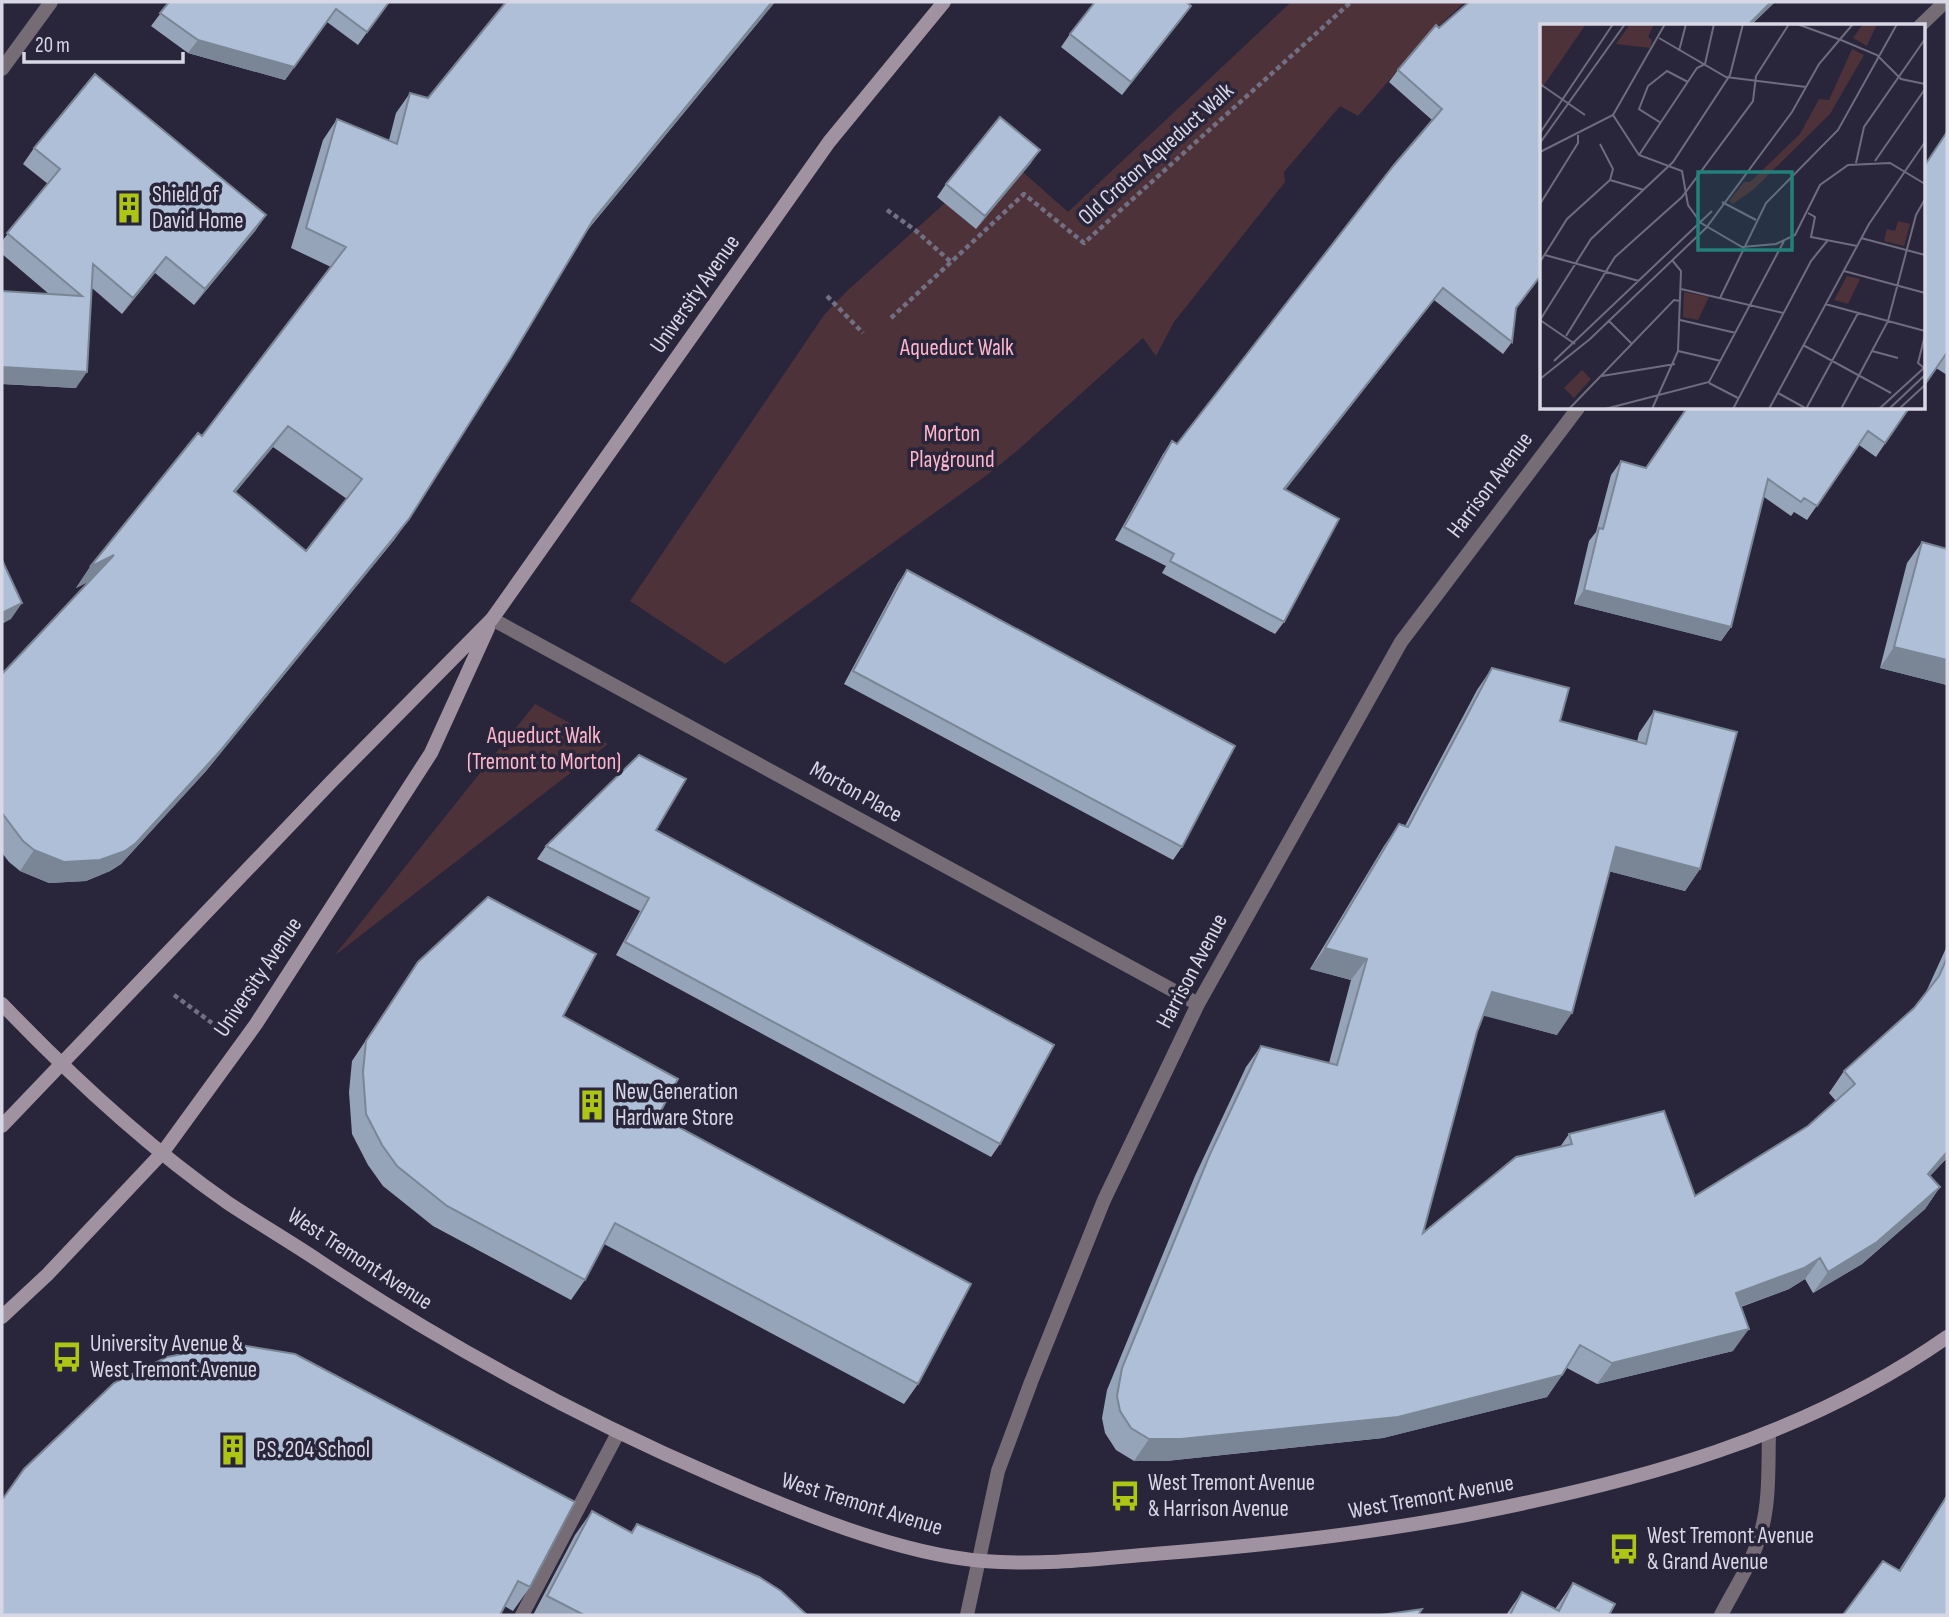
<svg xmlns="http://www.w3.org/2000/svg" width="1949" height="1617" viewBox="0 0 1949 1617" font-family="'Sofia Sans Condensed',sans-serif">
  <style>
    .green { fill: #4d323a }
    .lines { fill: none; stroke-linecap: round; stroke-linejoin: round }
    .path { stroke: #726f82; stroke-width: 4.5; stroke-dasharray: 5 3.5; stroke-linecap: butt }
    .service { stroke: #756c75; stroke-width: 14 }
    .minor { stroke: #756c75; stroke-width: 14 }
    .secondary { stroke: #a092a0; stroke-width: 14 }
    .wall { fill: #96a4b9; fill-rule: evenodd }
    .shaded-wall { fill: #7a8696 }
    .building { fill: #aebfd7; stroke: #7a8696; stroke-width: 2; fill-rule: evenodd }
    .labels { text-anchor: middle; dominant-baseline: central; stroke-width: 7; stroke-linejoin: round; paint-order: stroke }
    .street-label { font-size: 23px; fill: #d8d7e5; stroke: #29253b }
    .poi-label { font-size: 23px; fill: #d8d7e5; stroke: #29253b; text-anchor: start }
    .park-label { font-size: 23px; fill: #ffb5cb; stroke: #29253b }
    .inset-road { fill: none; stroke: #6f6c7f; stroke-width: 2 }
    .view { fill: #23807a; fill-opacity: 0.15; stroke: #23807a; stroke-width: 3.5 }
    .inset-edge { fill: none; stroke: #d8d7e5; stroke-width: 3.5 }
  </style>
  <rect width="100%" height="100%" fill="#29253b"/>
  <path class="green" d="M1291,2H1465L1427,37L1358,116L1340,106L1284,172L1285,182L1174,322L1156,356L1143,338L1018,450L987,475L725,664L630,601L824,315L848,290L945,203L976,229L1023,172L1068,212Z
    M535,704L608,744L334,956Z"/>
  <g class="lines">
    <path class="path" d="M887,210L915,230L951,262
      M827,296L863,333
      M891,318L1024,194L1084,243L1351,2
      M174,995L212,1023"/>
    <path class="service" d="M522,1615L618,1433"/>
    <path class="minor" d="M1920,26L1945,2
      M2,69L51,2
      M492,619L1198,1004
      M967,1615L998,1471L1031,1382L1104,1200L1198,1004L1401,642L1578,408
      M1721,1615C1735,1588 1753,1561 1761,1532C1770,1501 1768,1465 1769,1434"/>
    <path class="secondary" d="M2,1004C71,1076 146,1146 228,1203C258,1223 289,1241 319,1261C445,1345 578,1417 717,1477C795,1511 898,1554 983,1561C1045,1566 1105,1558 1166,1553C1267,1545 1366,1534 1466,1515C1637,1482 1803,1438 1947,1337
      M2,1126L332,781L492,619L829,142L944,2
      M2,1317L47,1275L163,1152L256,1024L431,753L488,628"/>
  </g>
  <path class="wall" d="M169,2H389L358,45L327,22L285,80L188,53L151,26Z
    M775,2L586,232L409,519L394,540L206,771L121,864L110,871L86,881L49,883L20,871L9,862L2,853V674L90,581L76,588L90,567L202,436L331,267L291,248L323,140L337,119L389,140L396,113L410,93L428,98ZM273,447L347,499L306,551L235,493Z
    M1469,2H1775L1750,26H1541V276L1516,309L1512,342L1503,354L1434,300L1285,490L1284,622L1275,634L1162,573L1166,566L1115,540L1163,454L1172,441L1177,444L1432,120L1389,82L1398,70L1439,28Z
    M1191,6L1122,95L1061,47L1070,34Z
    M1947,132V375L1936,368Z
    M34,148L266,215L255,231L194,305L155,273L122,314L92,288L76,388L2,384V291L49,294L2,254V241L48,184L23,164Z
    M1031,163L976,229L937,197L946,184Z
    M1909,408L1876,457L1859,445L1807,520L1794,512L1791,516L1764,497L1731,627L1721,641L1574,604L1589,541L1596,532L1611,475L1621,461L1646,468Z
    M1922,542L1947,549V685L1880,668L1907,563Z
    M907,570L1182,847L1173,860L844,684L898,583Z
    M1492,668L1560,721L1637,742L1639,733L1654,711L1700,869L1685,891L1609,871L1557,1035L1484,1015L1477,1032L1423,1233L1560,1147L1569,1134L1695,1196L1808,1126L1836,1101L1829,1093L1844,1071L1914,1008L1926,992L1947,946V1158L1930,1176L1940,1187L1925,1209L1862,1264L1813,1293L1805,1279L1789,1289L1741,1307L1733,1351L1597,1384L1567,1368L1547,1397L1383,1438L1166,1461H1134L1116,1450L1105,1433L1102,1418L1107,1390L1195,1176L1246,1067L1261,1046L1329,1063L1351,980L1310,969L1384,846L1399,824L1405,826L1477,690Z
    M656,830L1000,1144L991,1157L616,955L640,911L537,859L546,846Z
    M418,962L563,1016L918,1384L904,1404L604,1244L585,1280L571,1300L433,1226L383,1186L368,1165L352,1134L349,1092L352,1061Z
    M114,1383L530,1587L513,1611Z
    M1947,1495V1615L1899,1570Z
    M592,1511L631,1532L637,1524L807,1615H533L575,1535Z
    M1573,1583L1609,1615H1506L1522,1592L1555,1609Z"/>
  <path class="shaded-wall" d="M772,2H775L578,241L593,220Z
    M1771,2H1775L1750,26H1747Z
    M1191,6L1182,19L1122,95L1131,82Z
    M336,9L285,80L188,53L198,40Z
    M1040,150L1031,163L976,229L985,216Z
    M266,215L255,231L194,305L205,289Z
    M166,257L155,273L122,314L133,298Z
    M1443,288L1434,300L1276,502L1284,489Z
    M2,367L87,372L76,388L2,384Z
    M288,426L273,447L219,512L234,491Z
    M409,519L394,540L206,771L121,864L110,871L86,881L49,883L20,871L34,850Z
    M114,555L99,576L76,588L90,567Z
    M1584,590L1731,627L1721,641L1574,604Z
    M22,603L11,619L2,624V613Z
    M1894,647L1947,660V685L1880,668Z
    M1616,847L1700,869L1685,891L1600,869Z
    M1325,948L1367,959L1351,980L1310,969Z
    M1492,992L1572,1013L1557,1035L1477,1014Z
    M1947,1152V1158L1912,1195L1928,1174Z
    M1940,1187L1925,1209L1862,1264L1813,1293L1828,1272Z
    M1820,1258L1805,1279L1789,1289L1720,1314L1736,1293Z
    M1749,1329L1733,1351L1597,1384L1612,1363Z
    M1562,1375L1547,1397L1383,1438L1166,1461H1134L1149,1439Z"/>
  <path class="building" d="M169,2H389L367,32L336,9L294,67L198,40L160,13Z
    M506,2H772L593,220L510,359L409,519L221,750L136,843L125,851L100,860L64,862L34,850L23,841L2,813V674L114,555L90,567L198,433L202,436L346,247L306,228L337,119L397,144L410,93L428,98ZM288,426L362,479L306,551L234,491Z
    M1095,2H1186L1191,6L1131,82L1070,34Z
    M1469,2H1771L1747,26H1541V275L1516,308L1512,342L1443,288L1284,489L1339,519L1284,622L1170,561L1174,554L1124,527L1172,441L1177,444L1394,165L1442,109L1398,70L1436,25L1439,28Z
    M95,74L266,215L205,289L166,257L133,298L93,264L87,372L2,367V291L82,296L7,233L60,169L34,148Z
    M1000,117L1040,150L985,216L946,184Z
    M1947,132V355L1946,354L1923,387V168Z
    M1687,408H1909L1885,443L1868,431L1817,506L1804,498L1801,502L1768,479L1731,627L1584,590L1599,528L1603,529L1621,461L1646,468Z
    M1922,542L1947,549V660L1894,647Z
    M2,560L22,603L2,613Z
    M907,570L1235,746L1182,847L853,671Z
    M1492,668L1569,688L1560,721L1646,744L1654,711L1737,732L1700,869L1616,847L1572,1013L1492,992L1477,1032L1423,1233L1516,1157L1572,1144L1569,1134L1664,1111L1695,1196L1808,1126L1855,1084L1844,1071L1914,1008L1939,976L1947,958V1152L1928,1174L1940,1187L1877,1242L1828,1272L1820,1258L1804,1268L1736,1293L1749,1329L1612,1363L1580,1345L1562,1375L1398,1417L1181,1439H1149L1131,1428L1120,1411L1117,1396L1122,1368L1210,1154L1261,1046L1337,1065L1367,959L1325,948L1399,824L1408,827Z
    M639,755L686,779L656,830L1054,1045L1000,1144L625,942L649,898L546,846Z
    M488,897L596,954L563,1016L678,1079L658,1116L971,1284L918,1384L615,1223L585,1280L447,1206L397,1166L382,1145L366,1114L363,1072L366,1041L418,962Z
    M234,1344L295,1354L575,1502L530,1587L518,1581L500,1615H2V1500L24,1469L114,1383L167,1357Z
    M1947,1496V1615H1843L1883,1561L1900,1571Z
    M592,1511L632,1533L637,1524L759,1577L781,1591L807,1615H584L547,1596Z
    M1573,1583L1615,1604L1609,1615H1510L1522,1592L1559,1611Z
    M1422,1609L1418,1615H1381Z"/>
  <defs>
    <g id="building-bare" transform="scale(2.415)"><path d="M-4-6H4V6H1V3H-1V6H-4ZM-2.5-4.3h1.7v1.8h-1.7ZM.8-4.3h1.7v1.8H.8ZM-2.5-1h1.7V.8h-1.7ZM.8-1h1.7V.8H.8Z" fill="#acc613" stroke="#29253b" stroke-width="2.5" paint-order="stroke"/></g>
    <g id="bus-bare" transform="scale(2.415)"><path d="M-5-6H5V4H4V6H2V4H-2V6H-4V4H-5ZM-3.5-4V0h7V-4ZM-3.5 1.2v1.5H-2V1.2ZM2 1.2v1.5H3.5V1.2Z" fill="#acc613" stroke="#29253b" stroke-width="2.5" paint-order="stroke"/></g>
  </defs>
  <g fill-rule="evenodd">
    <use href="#building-bare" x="129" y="208"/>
    <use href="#building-bare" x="592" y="1105"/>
    <use href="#bus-bare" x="67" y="1357"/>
    <use href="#building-bare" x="233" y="1450"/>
    <use href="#bus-bare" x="1125" y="1496"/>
    <use href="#bus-bare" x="1624" y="1549"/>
  </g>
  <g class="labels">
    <g class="street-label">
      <text transform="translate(1156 154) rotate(-42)">Old Croton Aqueduct Walk</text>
      <text transform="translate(695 294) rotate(-55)">University Avenue</text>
      <text transform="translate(1490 485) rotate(-53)">Harrison Avenue</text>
      <text transform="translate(856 792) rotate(29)">Morton Place</text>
      <text transform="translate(1192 971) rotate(-62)">Harrison Avenue</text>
      <text transform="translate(258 977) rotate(-56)">University Avenue</text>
      <text transform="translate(360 1259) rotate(33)">West Tremont Avenue</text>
      <text transform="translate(1431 1497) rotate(-10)">West Tremont Avenue</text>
      <text transform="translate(862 1504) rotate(17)">West Tremont Avenue</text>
    </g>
    <g class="poi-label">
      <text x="152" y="195">Shield of<tspan x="152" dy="26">David Home</tspan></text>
      <text x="615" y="1092">New Generation<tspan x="615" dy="26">Hardware Store</tspan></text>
      <text x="90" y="1344">University Avenue &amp;<tspan x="90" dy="26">West Tremont Avenue</tspan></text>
      <text x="256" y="1450">P.S. 204 School</text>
      <text x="1148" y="1483">West Tremont Avenue<tspan x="1148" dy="26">&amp; Harrison Avenue</tspan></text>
      <text x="1647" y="1536">West Tremont Avenue<tspan x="1647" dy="26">&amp; Grand Avenue</tspan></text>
    </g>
    <g class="park-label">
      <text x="957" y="348">Aqueduct Walk</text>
      <text x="952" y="434">Morton<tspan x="952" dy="26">Playground</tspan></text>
      <text x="544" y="736">Aqueduct Walk<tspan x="544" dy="26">(Tremont to Morton)</tspan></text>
    </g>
  </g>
  <g transform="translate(1540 24)">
    <rect width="385" height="385" fill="#29253b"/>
    <path d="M0,0H46L0,67ZM90,0H114L108,13L112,16L110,24L76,20ZM323,0H337L327,22L313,14ZM312,25L324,31L290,90L214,165L193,180L189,177L204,158H210L260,110L279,75L289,76ZM358,197L370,200L364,222L344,217L347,205L355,207ZM307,252L320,255L308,280L294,276ZM144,268L169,273L158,296L143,293ZM42,346L51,355L34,374L24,364Z" fill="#4d323a"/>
    <path class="inset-road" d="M257,0L301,16M119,14L186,53L266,63M301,16L337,31L361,55L385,60M139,27L146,0M0,60L45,91M73,91L99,131L142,147L148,181L161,199L202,223L236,220L255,211L280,161L308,141L350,139L385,160M121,99L99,85L108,62L127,47L148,58M0,109L73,0M0,119L85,0M60,120L73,145L70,156M0,128L73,91L125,0M99,131L157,44L165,40L174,0M335,137L385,65M316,139L324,103L385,15M70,156L104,166M182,178L216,196M0,180L38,119V111M268,189L275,193L271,213L317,222M321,214L385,231M5,231L99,257M0,238L27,195L70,156M304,247L385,269M141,265L243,289M180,274L226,179L298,106L357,0M285,280L385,307M0,296L51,215L133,138L190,51L203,0M0,296L35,320M68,296L92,320M140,296L196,309M26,312L75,233L142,173L213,77L216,52L249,0M263,321L351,369M138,327L181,337M332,327L358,334M14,337L172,187M384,344L378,339L385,311M62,352L135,340M0,355L50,315L166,204L252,88L279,40L313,0M169,359L198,374M238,369L267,385M29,385L134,276L140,277M65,385L169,358L244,217M112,385L138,327L141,247L132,236M193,385L271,237L288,216M229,385L329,200L385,118M266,385L318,289M301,385L348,297L376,191L385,175M339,385L385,343M349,385L385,351M359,385L385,361"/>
    <path class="view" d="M158,148H252V226H158Z"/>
    <rect width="385" height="385" class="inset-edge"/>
  </g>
  <rect width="1949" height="1617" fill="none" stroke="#d8d7e5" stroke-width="7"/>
  <path d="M24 52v10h159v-10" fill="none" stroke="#d8d7e5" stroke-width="3.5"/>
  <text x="35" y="52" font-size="21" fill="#d8d7e5" stroke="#29253b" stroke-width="5" paint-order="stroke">20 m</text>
</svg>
